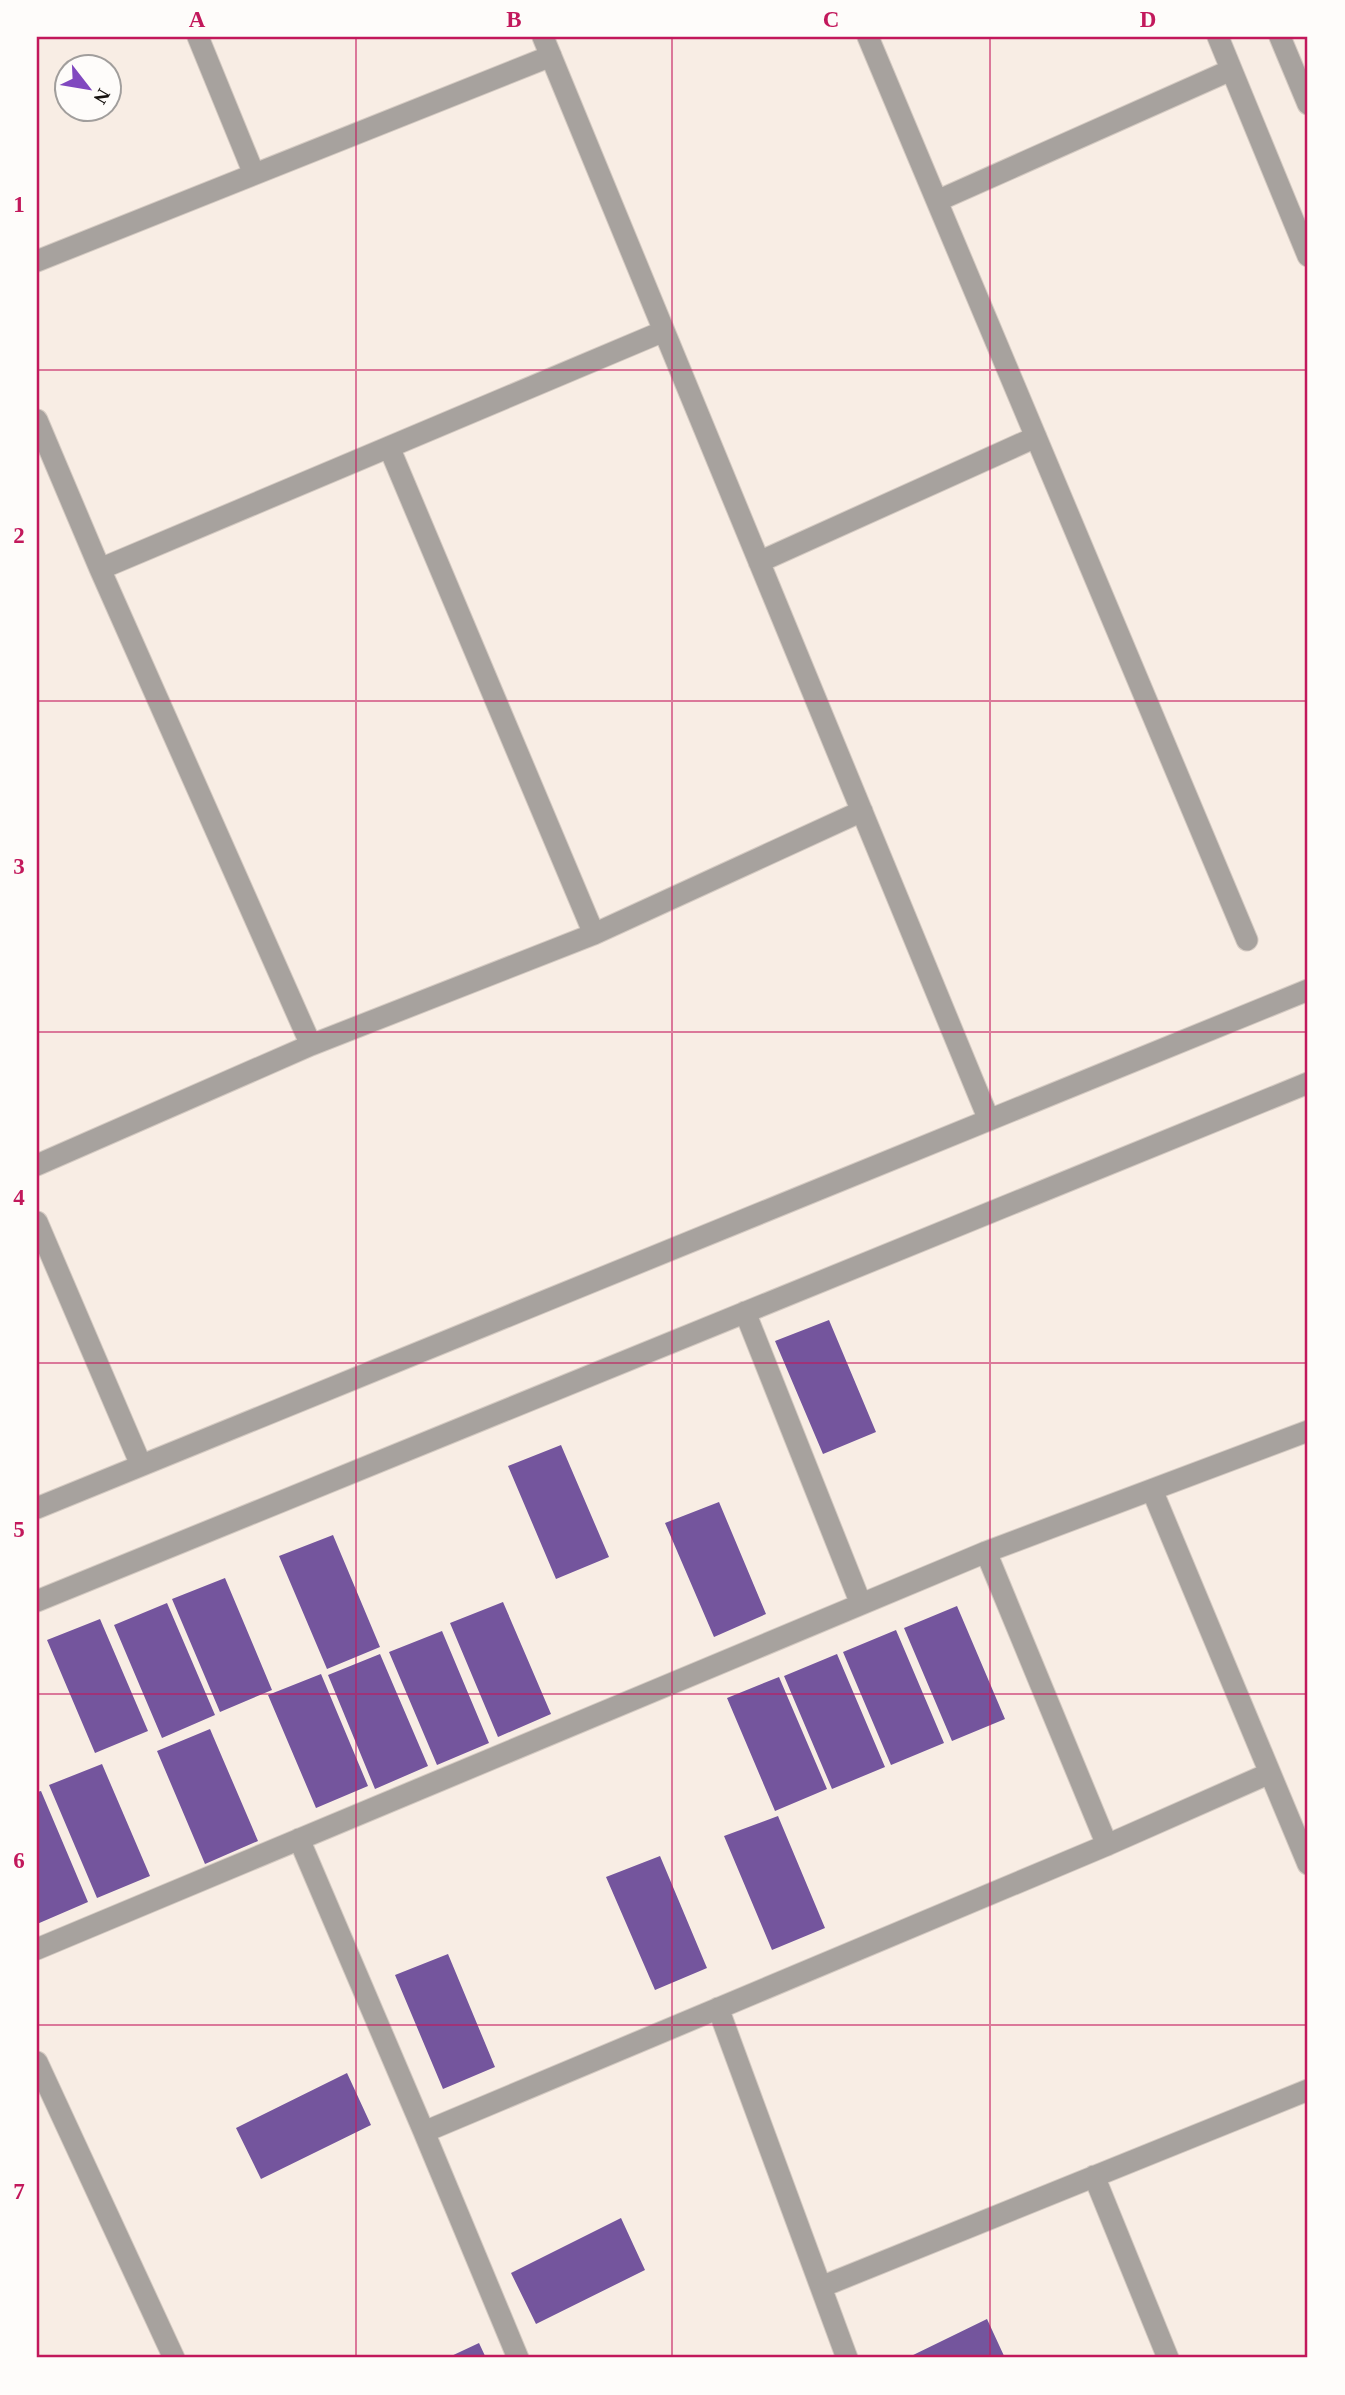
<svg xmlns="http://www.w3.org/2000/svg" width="1345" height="2395" viewBox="0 0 1345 2395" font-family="Georgia,serif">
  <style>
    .building { fill: #74559d }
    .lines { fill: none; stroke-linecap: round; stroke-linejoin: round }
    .minor-casing { stroke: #d4cac2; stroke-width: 23 }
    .minor { stroke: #a7a29e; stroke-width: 21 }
    .grid { fill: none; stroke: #c2185b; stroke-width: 2; stroke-opacity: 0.55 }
    .neatline { fill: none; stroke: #c2185b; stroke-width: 2.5 }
    .grid-label { font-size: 23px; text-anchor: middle; font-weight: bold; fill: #c2185b }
  </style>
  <rect width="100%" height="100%" fill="#f8ede4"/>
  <path class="building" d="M829,1320L876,1432L823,1454L775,1341Z
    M561,1445L609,1557L556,1579L508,1466Z
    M719,1502L766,1614L714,1637L665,1523Z
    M333,1535L380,1647L327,1669L279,1556Z
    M225,1578L272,1690L220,1712L172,1599Z
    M503,1602L551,1714L498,1737L450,1623Z
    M167,1603L215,1715L162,1738L114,1625Z
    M957,1606L1005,1719L952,1741L904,1628Z
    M100,1619L148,1731L95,1753L47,1640Z
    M896,1630L944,1743L891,1765L843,1652Z
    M442,1631L489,1743L437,1765L389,1652Z
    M380,1654L428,1766L375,1789L328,1675Z
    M837,1654L885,1767L832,1789L784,1676Z
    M321,1674L368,1786L316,1808L268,1695Z
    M779,1677L827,1789L775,1811L727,1698Z
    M210,1729L258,1841L205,1864L157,1751Z
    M102,1764L150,1876L97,1898L49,1785Z
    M41,1791L88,1902L37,1924V1792Z
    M778,1816L825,1928L772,1950L724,1836Z
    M660,1856L707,1968L655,1990L606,1877Z
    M448,1954L495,2067L443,2089L395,1975Z
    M347,2073L371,2125L261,2179L236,2128Z
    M621,2218L645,2270L536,2324L511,2273Z
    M987,2319L1005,2358H907Z
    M479,2343L486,2358H447Z"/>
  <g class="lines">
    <g class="minor-casing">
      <path id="minor" d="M198,37L254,174
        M543,37L989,1120
        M868,37L1247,940
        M1218,37L1308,256
        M1280,37L1308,104
        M937,201L1231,70
        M37,261L551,56
        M37,420L100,569L311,1045
        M389,447L594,934
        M759,562L1036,437
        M100,569L664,331
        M37,1165L311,1045L594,934L862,811
        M37,1222L141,1465
        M745,1312L861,1604
        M1152,1490L1308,1864
        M37,1508L1308,990
        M986,1552L1107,1845
        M37,1601L1308,1083
        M299,1839L424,2132L1107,1845L1270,1773
        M37,1949L986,1552L1308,1431
        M718,2008L847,2358
        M37,2062L174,2358
        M424,2132L518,2358
        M1094,2176L1168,2358
        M821,2287L1308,2090"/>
    </g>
    <use href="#minor" class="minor"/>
  </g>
  <path class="grid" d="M356,37V2358M672,37V2358M990,37V2358M37,370H1308M37,701H1308M37,1032H1308M37,1363H1308M37,1694H1308M37,2025H1308"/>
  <rect width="1345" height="2395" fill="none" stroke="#fefcfa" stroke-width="77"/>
  <g transform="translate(88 88) rotate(121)"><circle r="33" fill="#fefcfa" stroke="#a19e9c" stroke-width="2"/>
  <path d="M0-5L12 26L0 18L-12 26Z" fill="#8048bf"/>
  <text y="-10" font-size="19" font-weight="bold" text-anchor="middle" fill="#15110e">N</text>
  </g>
  <rect x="38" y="38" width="1268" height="2318" class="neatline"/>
  <g class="grid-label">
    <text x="197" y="27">A</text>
    <text x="514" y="27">B</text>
    <text x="831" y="27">C</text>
    <text x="1148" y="27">D</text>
    <text x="19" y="212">1</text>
    <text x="19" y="543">2</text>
    <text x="19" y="874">3</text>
    <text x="19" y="1205">4</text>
    <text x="19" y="1537">5</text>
    <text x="19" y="1868">6</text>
    <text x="19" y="2199">7</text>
  </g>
</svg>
